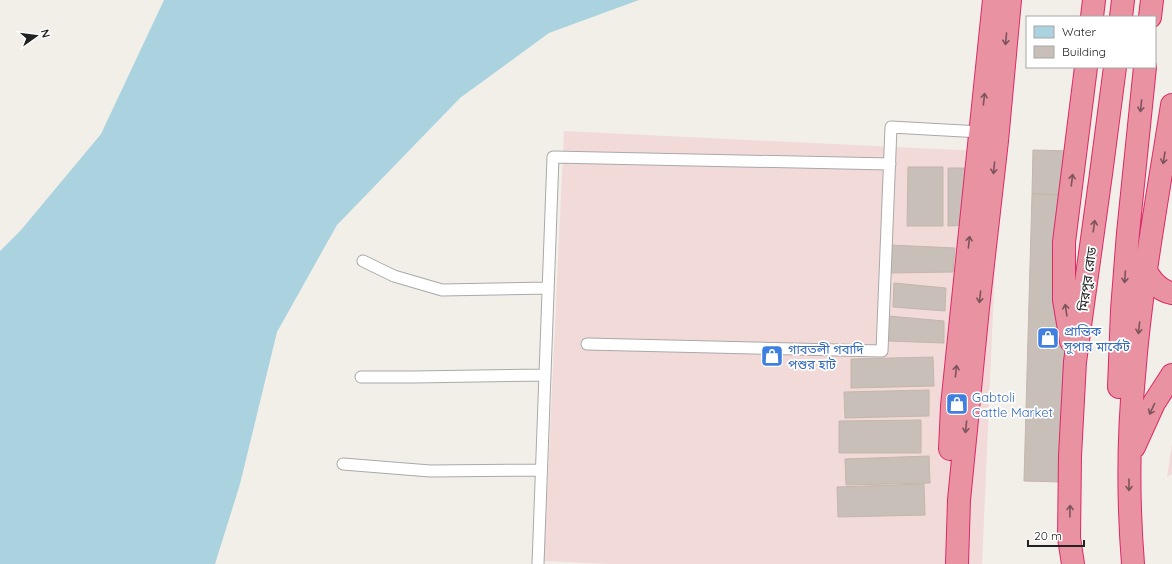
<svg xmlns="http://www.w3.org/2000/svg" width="1172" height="564" viewBox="0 0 1172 564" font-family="Quicksand,'Noto Sans Bengali',sans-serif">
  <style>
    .commercial { fill: #f2dad9 }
    .water { fill: #aad3df }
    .building { fill: #c7bfb8; stroke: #c4b6ab }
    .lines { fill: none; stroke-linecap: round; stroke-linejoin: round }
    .lane-casing { stroke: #a9a9a9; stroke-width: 13 }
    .highway-casing { stroke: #dc2a67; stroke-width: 24 }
    .lane { stroke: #fff; stroke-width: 11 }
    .highway { stroke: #e892a2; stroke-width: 22 }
    .oneway { stroke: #7b545c }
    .labels { text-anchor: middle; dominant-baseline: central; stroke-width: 3.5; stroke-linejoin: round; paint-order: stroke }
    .street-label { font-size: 13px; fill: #222; stroke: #fff }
    .shop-label { font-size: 13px; fill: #366cbe; stroke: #fff; text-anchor: start }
  </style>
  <rect width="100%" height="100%" fill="#f2efe9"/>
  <path class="commercial" d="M564,131L1000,152L982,564H611L544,561Z
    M1172,444V474L1167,477Z"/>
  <path class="water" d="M164,0H639L549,33L460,98L337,225L277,332L240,484L215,564H0V251L21,230L101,134Z"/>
  <path class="building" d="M1033,150L1072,151L1071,195L1032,194Z
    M908,167H943V226H907Z
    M948,168H972L970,225L948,226Z
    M1032,194L1071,195L1063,482L1024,481Z
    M890,245L955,248L953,272L889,273Z
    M894,283L946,288L945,311L893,307Z
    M889,316L944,321V343L888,341Z
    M933,357L934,386L851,388V359Z
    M929,390V416L845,418L844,392Z
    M921,420V453H839V421Z
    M929,456L930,483L846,485L845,459Z
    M924,484L925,515L838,517L837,487Z"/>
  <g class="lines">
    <g class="lane-casing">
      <path id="lane" d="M363,261L394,276L442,290L548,288
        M587,344L882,351L891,127L981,132
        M361,377H414L545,375
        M343,464L430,471L541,470
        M538,564L553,157L890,164"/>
    </g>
    <g class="highway-casing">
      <path id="highway" d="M1092,17L1094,0
        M1121,17L1123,0
        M1150,17L1152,0
        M1142,263C1147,276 1158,291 1172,293
        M1071,341L1064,300V242L1086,67
        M1119,387L1122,310L1128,233L1145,67
        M1134,447L1154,403L1172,375
        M950,449L952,406L994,0
        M957,564L959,500L978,308L997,141L1010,0
        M1073,564L1069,538L1070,456L1075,362L1101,174L1115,67
        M1133,564C1128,501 1128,439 1134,376C1141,285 1158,195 1172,105"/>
    </g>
    <use href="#lane" class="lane"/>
    <use href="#highway" class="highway"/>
  </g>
  <defs><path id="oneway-shaft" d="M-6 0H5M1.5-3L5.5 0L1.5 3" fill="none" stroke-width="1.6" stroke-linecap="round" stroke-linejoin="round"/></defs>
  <g class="oneway">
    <use href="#oneway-shaft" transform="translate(1006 39) rotate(95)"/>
    <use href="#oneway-shaft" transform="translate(984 99) rotate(-84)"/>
    <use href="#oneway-shaft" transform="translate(1141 106) rotate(96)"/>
    <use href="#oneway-shaft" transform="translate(1164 158) rotate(99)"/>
    <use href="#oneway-shaft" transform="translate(994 168) rotate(96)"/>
    <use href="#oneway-shaft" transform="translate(1072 180) rotate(-83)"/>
    <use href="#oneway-shaft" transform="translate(1094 226) rotate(-82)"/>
    <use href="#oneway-shaft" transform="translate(969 242) rotate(-84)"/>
    <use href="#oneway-shaft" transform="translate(1125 277) rotate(94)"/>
    <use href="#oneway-shaft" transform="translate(980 297) rotate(96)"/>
    <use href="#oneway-shaft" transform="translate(1066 310) rotate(-99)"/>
    <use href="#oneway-shaft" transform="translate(1139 328) rotate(96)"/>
    <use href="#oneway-shaft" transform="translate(956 371) rotate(-84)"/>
    <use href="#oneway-shaft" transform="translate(1152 409) rotate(115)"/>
    <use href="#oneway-shaft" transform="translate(966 427) rotate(96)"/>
    <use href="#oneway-shaft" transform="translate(1129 485) rotate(90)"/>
    <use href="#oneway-shaft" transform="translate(1070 511) rotate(-89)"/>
  </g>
  <defs>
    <g id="shop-square" transform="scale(1.15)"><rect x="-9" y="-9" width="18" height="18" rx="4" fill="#3f7fe0" stroke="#fff"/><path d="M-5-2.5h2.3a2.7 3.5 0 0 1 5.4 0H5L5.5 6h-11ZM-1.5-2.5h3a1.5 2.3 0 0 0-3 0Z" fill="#fff"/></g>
  </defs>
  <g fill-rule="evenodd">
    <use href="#shop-square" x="1048" y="338"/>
    <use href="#shop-square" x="772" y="356"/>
    <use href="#shop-square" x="957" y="404"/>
  </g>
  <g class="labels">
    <g class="street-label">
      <text transform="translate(1087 279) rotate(-82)">মিরপুর রোড</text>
    </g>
    <g class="shop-label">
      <text x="1064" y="331">প্রান্তিক<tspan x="1064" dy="15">সুপার মার্কেট</tspan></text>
      <text x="788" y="349">গাবতলী গবাদি<tspan x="788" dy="15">পশুর হাট</tspan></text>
      <text x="972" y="397">Gabtoli<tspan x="972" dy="15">Cattle Market</tspan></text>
    </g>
  </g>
  <rect x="1026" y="16" width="130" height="52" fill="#ffffff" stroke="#a7a7a7"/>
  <rect x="1034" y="26" width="20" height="12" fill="#aad3df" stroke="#a7a7a7"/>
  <text x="1062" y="36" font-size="12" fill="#222222">Water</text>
  <rect x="1034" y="46" width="20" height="12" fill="#c7bfb8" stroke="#a7a7a7"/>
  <text x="1062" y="56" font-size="12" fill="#222222">Building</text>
  <g transform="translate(36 36) rotate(76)" stroke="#ffffff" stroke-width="3" paint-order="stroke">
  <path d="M0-3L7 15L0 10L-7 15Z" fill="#222222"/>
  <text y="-6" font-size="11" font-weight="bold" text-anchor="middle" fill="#222222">N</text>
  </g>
  <path d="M1028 540v6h56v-6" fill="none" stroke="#222222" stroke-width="2"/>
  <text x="1034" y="540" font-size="12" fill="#222222" stroke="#ffffff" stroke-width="3" paint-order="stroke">20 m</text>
</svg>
